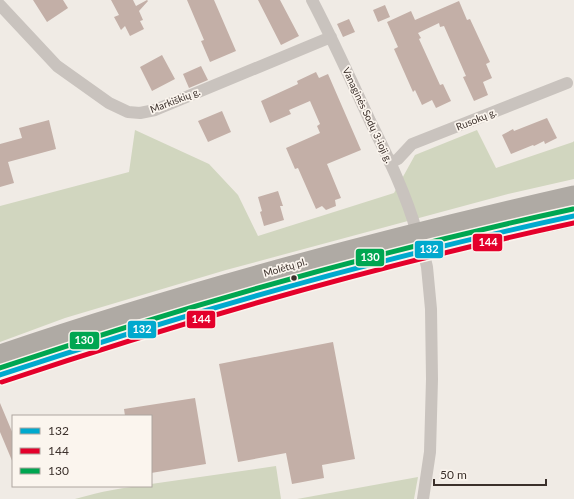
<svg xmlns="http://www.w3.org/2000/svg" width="574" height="499" viewBox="0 0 574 499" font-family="Lato,sans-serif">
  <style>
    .green { fill: #d1d6bf }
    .building { fill: #c3afa7 }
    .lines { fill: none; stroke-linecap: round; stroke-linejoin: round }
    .street { stroke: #c9c3be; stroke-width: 12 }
    .highway { stroke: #afaaa4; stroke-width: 21 }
    .bus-1-casing { stroke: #fbf5ee; stroke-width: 8 }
    .bus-2-casing { stroke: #fbf5ee; stroke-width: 8 }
    .bus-3-casing { stroke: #fbf5ee; stroke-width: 8 }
    .bus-1 { stroke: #00a9ce; stroke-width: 5 }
    .bus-2 { stroke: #e4002b; stroke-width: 5 }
    .bus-3 { stroke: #00a651; stroke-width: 5 }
    .bus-dot { fill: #3b302b; stroke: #fbf5ee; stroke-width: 1.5 }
    .labels { text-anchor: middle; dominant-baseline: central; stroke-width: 3.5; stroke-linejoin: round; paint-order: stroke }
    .street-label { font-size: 10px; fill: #3b302b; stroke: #fbf5ee }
    .line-badge { stroke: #fbf5ee; stroke-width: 1.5 }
    .badge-label { font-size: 11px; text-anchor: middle; font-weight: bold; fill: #fff }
  </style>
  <rect width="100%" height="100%" fill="#f0ebe5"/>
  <path class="green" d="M135,130L209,164L238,195L258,236L394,193L415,155L477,130L496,168L573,142L574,141V179L508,194L226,270L65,318L0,342V206L129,172Z
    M276,466L281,499H75C100,492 125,486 151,486V484Z
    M418,477L414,499H297Z"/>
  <path class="building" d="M33,0H63L68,8L47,22Z
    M111,0H133L136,6L147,0L148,1L139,11L143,20L140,21L144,29L130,36L125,26L121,30L114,17L119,15Z
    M187,0H214L236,51L210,62L201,41L204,40Z
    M258,0H280L299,36L281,45Z
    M459,1L467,20L470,19L490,62L486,64L492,78L483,82L488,95L474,101L463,77L466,76L444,26L440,27L439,23L418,33L421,38L419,39L440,85L443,84L451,101L436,108L432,100L422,105L415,90L413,92L394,49L398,47L387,22L411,11L415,20Z
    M385,5L390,17L378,22L373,10Z
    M349,19L355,32L343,37L337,24Z
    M162,55L175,79L152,91L140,67Z
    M201,66L208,80L189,88L183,74Z
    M316,72L319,78L328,74L361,150L327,164L341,198L335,200L336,206L326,210L322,206L316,209L298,168L295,169L286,148L320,133L317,126L320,124L310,101L289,110L291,114L270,123L261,101L298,84L297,81Z
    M222,111L231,132L208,142L198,121Z
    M547,118L557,138L545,144L544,141L534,146L533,145L511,154L502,135L513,129L514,131Z
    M49,120L56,149L8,162L14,183L0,187V144L22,138L19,128Z
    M278,191L283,206H280L284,220L264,226L260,212L262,211L258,197Z
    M333,342L355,459L322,465L324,478L292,484L286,453L238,462L219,364Z
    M195,398L206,464L151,473V416H125L124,409Z
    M0,403L13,434V463L0,432Z"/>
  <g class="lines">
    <path class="street" d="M312,0C333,40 351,80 370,121C388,157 406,194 417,233
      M0,5L57,66L109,103L128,112L140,113L155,110L331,37
      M390,163L398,159L412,144L567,83
      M423,250L427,267L431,309L432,379L430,452L423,499"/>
    <path class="highway" d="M0,355C188,291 380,240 574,196
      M0,375C139,328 279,286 421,251C471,238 523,227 574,216"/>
    <g class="bus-1-casing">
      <path id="bus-1" d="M0,375C189,312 379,258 574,216"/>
    </g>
    <g class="bus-2-casing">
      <path id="bus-2" d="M2,382C190,319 380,265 574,223"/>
    </g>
    <g class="bus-3-casing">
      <path id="bus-3" d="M0,368C188,305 379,251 573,209"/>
    </g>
    <use href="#bus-1" class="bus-1"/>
    <use href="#bus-2" class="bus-2"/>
    <use href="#bus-3" class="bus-3"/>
  </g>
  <circle class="bus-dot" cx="294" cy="278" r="3.5"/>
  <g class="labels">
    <g class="street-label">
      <text transform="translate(175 100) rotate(-21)">Markiškių g.</text>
      <text transform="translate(368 115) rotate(65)">Vanaginės Sodų 3-ioji g.</text>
      <text transform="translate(476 119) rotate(-22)">Rusokų g.</text>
      <text transform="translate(285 267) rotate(-16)">Molėtų pl.</text>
    </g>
  </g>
  <g class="line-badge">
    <rect x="472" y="233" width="31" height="19" rx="4" fill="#e4002b"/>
    <rect x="414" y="240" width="30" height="19" rx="4" fill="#00a9ce"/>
    <rect x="355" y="248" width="30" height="19" rx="4" fill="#00a651"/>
    <rect x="186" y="310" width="30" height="19" rx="4" fill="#e4002b"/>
    <rect x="127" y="320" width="30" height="19" rx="4" fill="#00a9ce"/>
    <rect x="69" y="331" width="31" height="19" rx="4" fill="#00a651"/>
  </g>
  <g class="badge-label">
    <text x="488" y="246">144</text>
    <text x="429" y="253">132</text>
    <text x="370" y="261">130</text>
    <text x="201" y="323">144</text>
    <text x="142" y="333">132</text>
    <text x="84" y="344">130</text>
  </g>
  <rect x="12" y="415" width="140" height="72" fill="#fbf5ee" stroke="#aea6a0"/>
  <rect x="20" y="428" width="20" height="6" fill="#00a9ce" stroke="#aea6a0"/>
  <text x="48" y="435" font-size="12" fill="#3b302b">132</text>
  <rect x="20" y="448" width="20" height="6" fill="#e4002b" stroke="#aea6a0"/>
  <text x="48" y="455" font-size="12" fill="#3b302b">144</text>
  <rect x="20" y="468" width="20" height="6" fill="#00a651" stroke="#aea6a0"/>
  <text x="48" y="475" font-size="12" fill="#3b302b">130</text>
  <path d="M434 479v6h112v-6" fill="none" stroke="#3b302b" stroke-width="2"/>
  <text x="440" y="479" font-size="12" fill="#3b302b" stroke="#fbf5ee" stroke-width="3" paint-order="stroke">50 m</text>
</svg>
